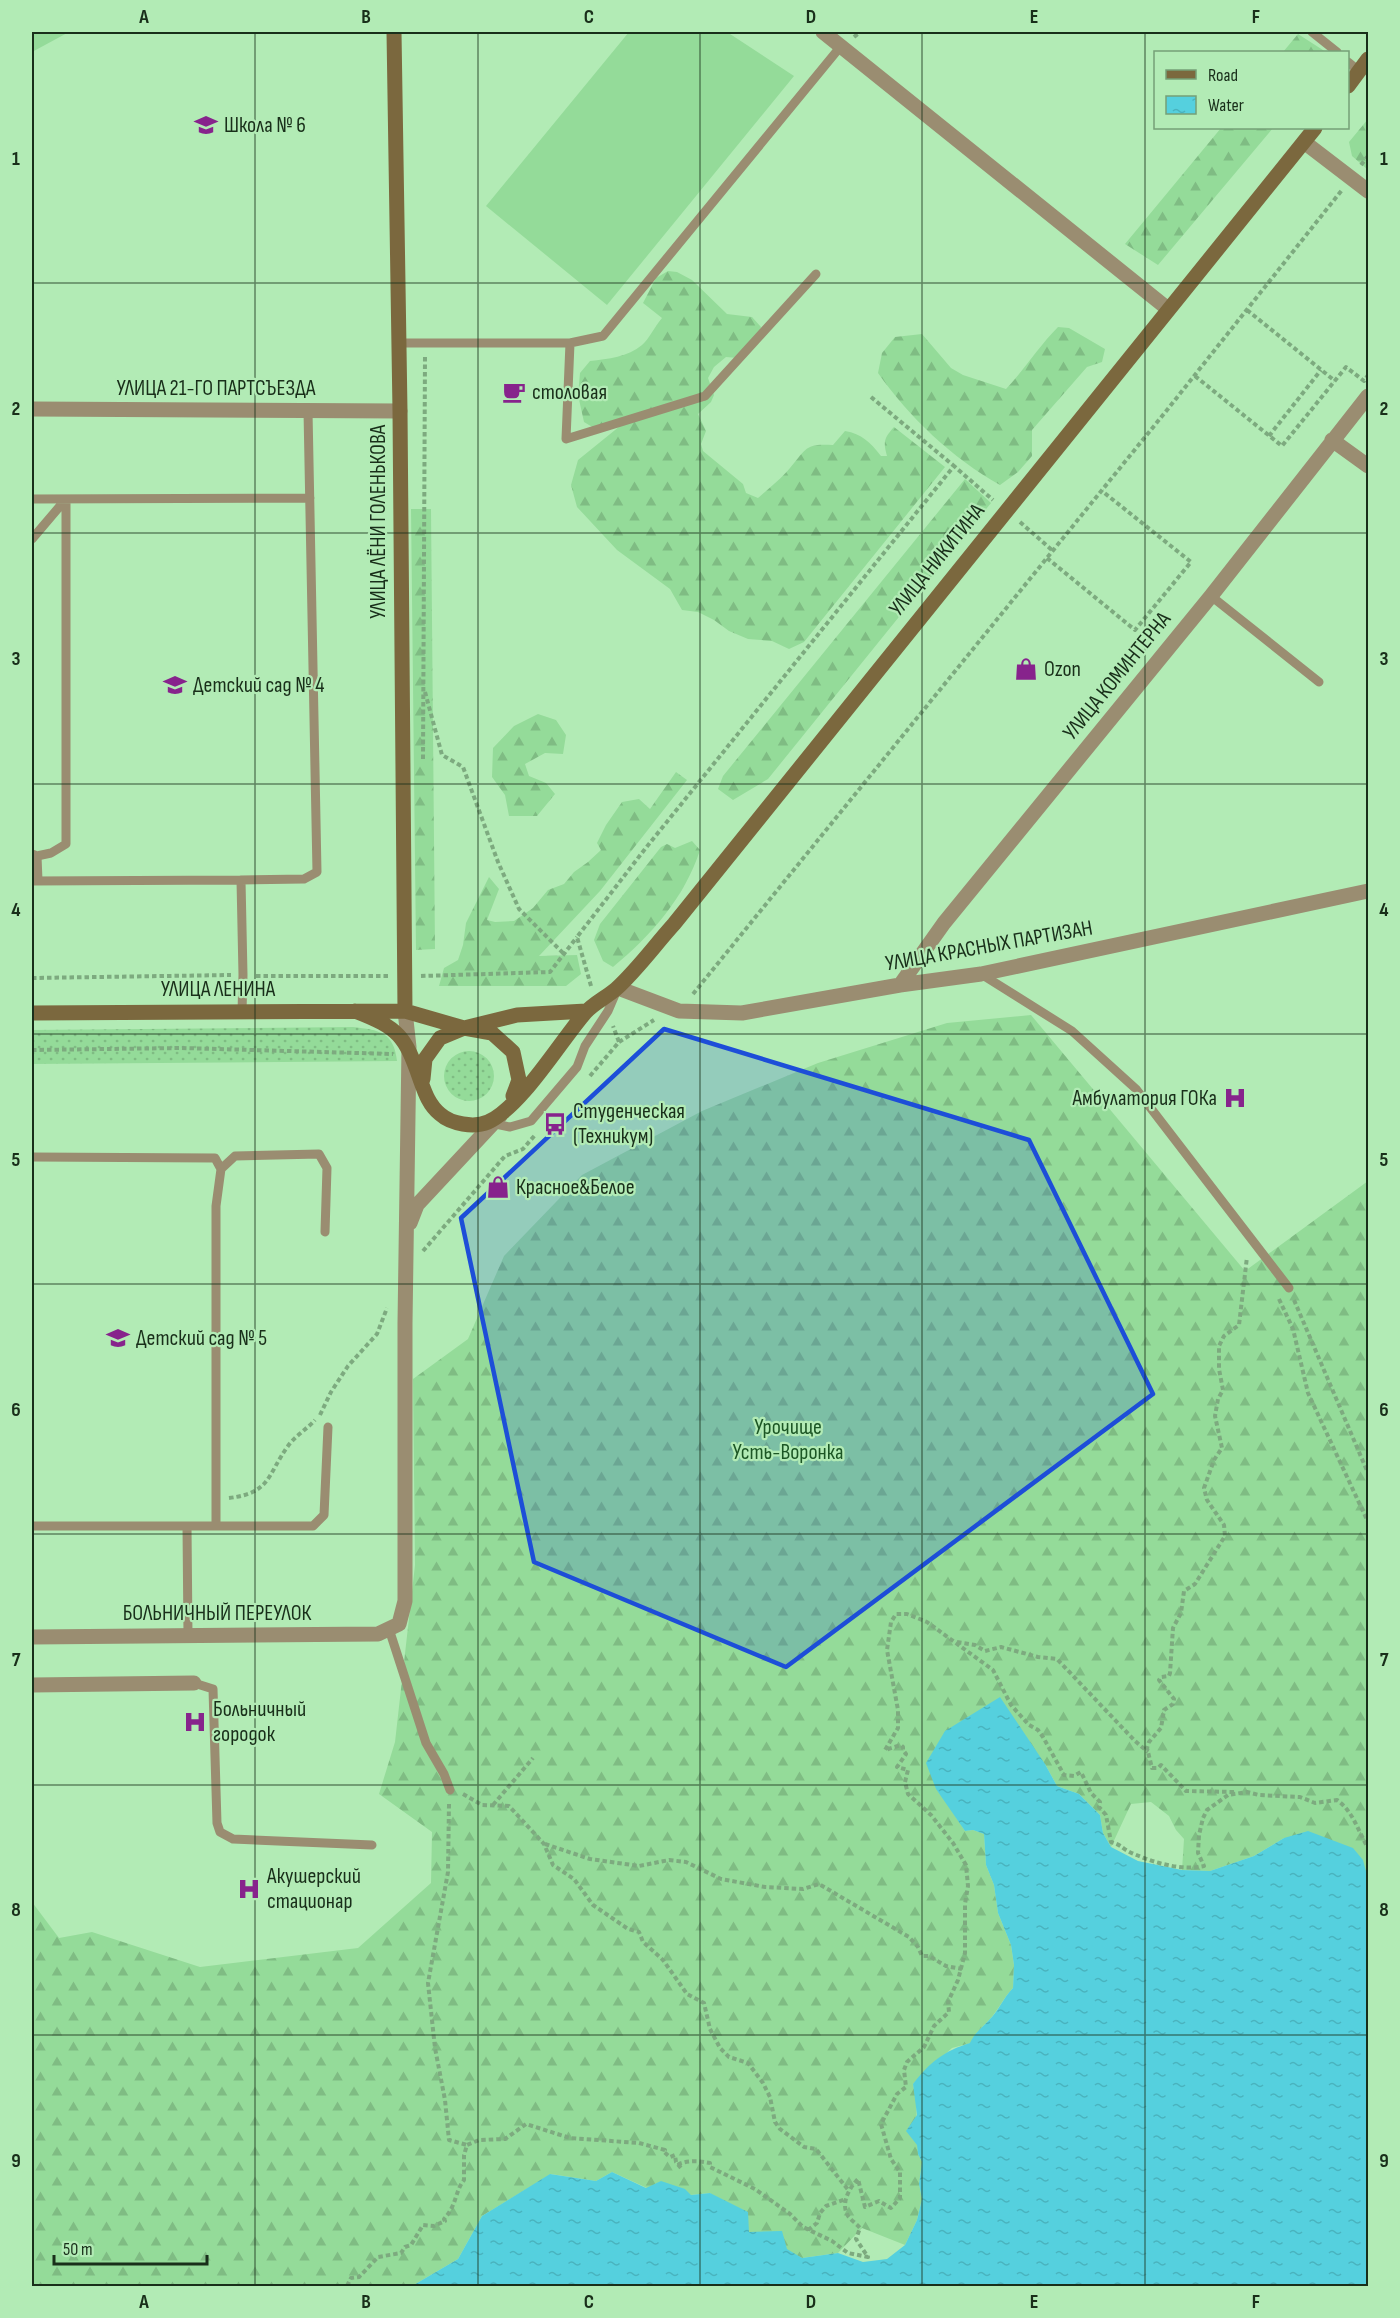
<svg xmlns="http://www.w3.org/2000/svg" width="1400" height="2318" viewBox="0 0 1400 2318" font-family="'Sofia Sans Condensed',sans-serif">
  <style>
    .grass { fill: url(#grass-dots) }
    .forest { fill: url(#forest-firs) }
    .pitch { fill: #94db99 }
    .water { fill: url(#water-ripples) }
    .lines { fill: none; stroke-linecap: round; stroke-linejoin: round }
    .path { stroke: #7daa7f; stroke-width: 4; stroke-dasharray: 4.5 3; stroke-linecap: butt }
    .lane { stroke: #9a8d71; stroke-width: 9 }
    .street { stroke: #9a8d71; stroke-width: 15 }
    .secondary { stroke: #7b683e; stroke-width: 15 }
    .marked { fill: #1d4ed8; fill-opacity: 0.2; stroke: #1d4ed8; stroke-width: 4.5; stroke-linejoin: round }
    .grid { fill: none; stroke: #192f1a; stroke-width: 1.5; stroke-opacity: 0.55 }
    .labels { text-anchor: middle; dominant-baseline: central; stroke-width: 4.5; stroke-linejoin: round; paint-order: stroke }
    .poi-label { font-size: 22px; fill: #192f1a; stroke: #b2ebb5; text-anchor: start }
    .street-label { font-size: 22px; fill: #192f1a; stroke: #b2ebb5 }
    .park-label { font-size: 22px; fill: #1c5625; stroke: #b2ebb5 }
    .neatline { fill: none; stroke: #192f1a; stroke-width: 2 }
    .grid-label { font-size: 20px; text-anchor: middle; font-weight: bold; fill: #192f1a }
  </style>
  <defs>
    <pattern id="grass-dots" width="8" height="8" patternUnits="userSpaceOnUse" patternTransform="scale(1.5)"><rect width="8" height="8" fill="#94db99"/><path d="M2 2h.1M6 6h.1" fill="none" stroke="#7fbc83" stroke-width="1.8" stroke-linecap="round"/></pattern>
    <pattern id="forest-firs" width="22" height="20" patternUnits="userSpaceOnUse" patternTransform="scale(1.5)"><rect width="22" height="20" fill="#94db99"/><path d="M5 1l3.5 6h-7zM16 11l3.5 6h-7z" fill="#7fbc83"/></pattern>
    <pattern id="water-ripples" width="26" height="14" patternUnits="userSpaceOnUse" patternTransform="scale(1.5)"><rect width="26" height="14" fill="#55d0de"/><path d="M2 4q2-2 4 0t4 0M15 11q2-2 4 0t4 0" fill="none" stroke="#49b3be"/></pattern>
  </defs>
  <rect width="100%" height="100%" fill="#b2ebb5"/>
  <path class="grass" d="M353,1027C379,1030 394,1032 397,1061L32,1064V1030Z
    M444 1076a25 25 0 1 1 50 0a25 25 0 1 1-50 0Z"/>
  <path class="forest" d="M1298,34L1326,52H1283Z
    M1368,119V170L1352,156L1349,142Z
    M1221,128H1273L1158,265L1125,244Z
    M668,271L677,272L692,280L727,314L752,317L761,327L757,340L738,358L726,357L714,367L708,378L714,395L711,402L698,414L706,431L701,444L703,451L743,484L746,493L758,498C768,489 781,479 790,468C806,449 805,443 833,445L845,431C862,434 870,442 881,456H887C883,442 884,438 894,427L945,467L804,642L789,649L772,641L748,639L729,631L714,620L698,612L682,610L670,589L617,550L577,507L571,485L578,460L620,426L594,428L584,422L578,395L580,373L590,361C608,359 628,357 642,345C649,339 655,326 662,318L643,303L656,278Z
    M1058,327L1069,328L1105,349L1102,362L1087,367L1032,430V456L1018,472L1000,485C952,458 909,417 878,373L882,353L895,337L922,334L951,368L963,375L1006,389C1025,369 1039,346 1058,327Z
    M965,479L991,503L768,779L733,800L718,789L723,776Z
    M411,509H431L435,949L416,950Z
    M538,714L556,720L566,735L563,754L545,753L525,764L529,776L546,783L555,794L537,816H509L505,795L492,777L493,748L514,726Z
    M676,772L687,780L600,891L539,956L577,955L581,974L566,986H439L444,968L458,960L463,945L466,923L489,877L499,889L487,920L495,922L514,921L533,908L548,890L564,884L574,872L588,862L601,850L597,843L606,825L622,802L639,799L650,809Z
    M692,841L700,850C685,897 651,936 613,967L603,961L594,940L600,924L661,847L667,844L675,848Z
    M1031,1015L1245,1271L1368,1181V1879V1875L1284,1838L1254,1856L1210,1871L1182,1870L1184,1839L1176,1830L1169,1816L1151,1802L1131,1804L1111,1847L1103,1833L1100,1815L1079,1794L1057,1786L1045,1764L952,1811L965,1831L973,1830L984,1834L986,1865L994,1885L998,1913L1011,1945L1014,1965L1013,1988C1003,1998 998,2011 989,2020C981,2029 975,2032 971,2043L952,2048L913,2084L916,2100L918,2154L922,2162L919,2184L922,2199L917,2220L905,2245L862,2228L838,2253L802,2258L748,2232L710,2193L690,2195L647,2188L612,2172L596,2181L551,2174L482,2216L458,2259L412,2286H32V1902L59,1938L92,1932L200,1967L358,1948L431,1883L432,1832L379,1794L395,1742L415,1565L413,1379L468,1339L504,1256L582,1175L702,1111L818,1063L947,1023Z"/>
  <path class="pitch" d="M32,32H69L32,52Z
    M629,32H727L794,76L607,305L486,206Z"/>
  <path class="water" d="M1000,1697L1045,1764L1057,1786L1079,1794L1100,1815L1103,1833L1111,1847L1138,1861L1182,1870L1210,1871L1254,1856L1284,1838L1308,1831L1353,1848L1363,1860L1368,1879V2286H412L458,2259L482,2216L550,2174L596,2181L612,2172L646,2188L661,2181L685,2189L691,2195L710,2193L748,2212L749,2232L782,2231L787,2249L802,2258L838,2253L863,2262L887,2259L905,2245L917,2220L922,2199L919,2184L922,2162L918,2154L917,2145L906,2131L917,2115L913,2084C930,2062 944,2051 970,2043C975,2032 981,2029 989,2020C998,2012 1003,1998 1013,1988L1014,1965L1011,1945L998,1913L994,1885L986,1865L984,1834L973,1830L965,1831L936,1789L926,1763L945,1731Z"/>
  <g class="lines">
    <path class="path" d="M854,37L860,32
      M1361,165L1368,156
      M1247,310L1335,381
      M1195,376L1282,446L1346,367L1364,381L1368,375
      M871,397L954,466
      M1269,436L1321,370
      M1020,522L1053,551
      M1047,558L1135,630L1191,562L1102,491
      M425,692L442,755L463,767L498,862L519,909L564,954
      M423,759L425,356
      M256,976H390
      M421,976L550,972L577,937
      M32,978L231,975
      M591,986L577,937L645,849L954,466L993,500
      M693,994L1167,410L1342,190
      M619,1042L654,1020
      M32,1050L182,1048L393,1054
      M590,1076L619,1042L613,1026
      M423,1251L505,1156L523,1149L535,1135
      M1279,1299L1293,1329L1308,1393L1368,1522
      M1294,1300L1368,1473
      M320,1415L331,1392L348,1366L377,1334L387,1308
      M229,1498C271,1493 267,1475 288,1446C295,1436 307,1429 315,1420
      M957,1642L975,1645L985,1651L1001,1647L1038,1657L1057,1659L1135,1741L1148,1752
      M1234,1792L1186,1791L1161,1765L1158,1768H1152L1147,1748L1149,1742L1161,1728L1164,1710L1173,1704L1174,1699L1159,1680L1161,1677L1169,1676L1170,1673L1173,1628L1181,1613L1184,1591L1195,1584L1225,1536L1224,1525L1207,1500L1204,1488L1214,1460L1222,1448L1215,1416L1218,1399L1223,1390L1219,1369V1346L1224,1336L1239,1325L1247,1257
      M463,1794L482,1805L509,1806L544,1844L553,1865L574,1879L593,1905L628,1929L639,1932L643,1942L663,1960L687,1994L704,2003L710,2029L720,2048L729,2057L748,2063L763,2083L770,2097L775,2122L780,2129L804,2147L816,2149L849,2191
      M449,1804L448,1872L428,1983L435,2048L445,2100L449,2140L467,2145
      M493,1805L533,1758
      M545,1844L590,1859L639,1866L669,1860L686,1862L721,1879L765,1887L803,1889L819,1884L909,1937L918,1947L922,1956H929L946,1966L962,1969
      M808,2230L817,2223L820,2213L826,2206L846,2199
      M347,2286L351,2278L359,2277L378,2257L401,2253L405,2247L411,2245L423,2225L434,2226L445,2221L444,2219C457,2205 455,2191 464,2180V2155L467,2145L479,2140L505,2139L526,2124L570,2138L639,2143L665,2150L664,2152L670,2157L675,2155L676,2162L681,2168L679,2164C689,2160 699,2161 710,2163V2167L755,2189L790,2214L803,2227L832,2241L848,2253L868,2257L856,2239L860,2228C856,2223 849,2219 847,2214C841,2202 850,2187 858,2179L865,2207L879,2201L891,2208L900,2198V2172L891,2159L881,2124L897,2094L906,2087L904,2070L907,2062L924,2047L934,2026L949,2012L948,2002L958,1980L965,1953V1904L968,1886L966,1865L953,1843L931,1815L908,1794L905,1782L908,1770L897,1767L906,1754L903,1750V1747L901,1745L885,1750L898,1728V1710L887,1650L891,1622L896,1614H907L927,1622L993,1670L1011,1705L1029,1725L1038,1730L1043,1737L1064,1775L1074,1776L1081,1772L1091,1793L1100,1802L1099,1807L1106,1815L1111,1842C1124,1846 1120,1848 1134,1854C1155,1863 1182,1871 1204,1866L1198,1853L1199,1835L1203,1818L1207,1810L1228,1795L1247,1792L1259,1795L1300,1797L1315,1803L1337,1800C1353,1811 1358,1831 1368,1848"/>
    <path class="lane" d="M1312,32L1337,52
      M1348,62L1359,71
      M399,343H570L566,439L705,396L816,274
      M570,343L603,336L841,46
      M32,499L310,498
      M32,539L66,499
      M1211,596L1319,682
      M32,854L37,856L38,881
      M37,856L51,853L66,844V499
      M32,881L241,880
      M981,974L1072,1031L1136,1089L1289,1288
      M242,1012L243,975L241,880L304,879L317,872L308,411
      M491,1123L510,1127L531,1121L577,1067L585,1046L608,1011L617,990
      M32,1157L215,1158L221,1169
      M32,1526H313L324,1515L328,1427
      M187,1526L188,1636
      M216,1526V1206L221,1169L235,1156L319,1154L327,1168L325,1232
      M389,1629L426,1743L444,1774L450,1790
      M194,1683L213,1689L217,1823L220,1832L233,1839L372,1845"/>
    <path class="street" d="M823,32L1168,309
      M1304,142L1368,191
      M32,409L400,411
      M1332,440L1368,466
      M900,985L944,923L1211,596L1368,396
      M618,988L679,1011L742,1013L900,985L981,974L1368,891
      M410,1223L417,1205L500,1116
      M32,1637L378,1634L399,1624L405,1601V1323L409,1047L405,1011
      M32,1685L194,1683"/>
    <path class="secondary" d="M394,32L400,411L405,1011
      M1348,86L1368,59
      M355,1011C399,1028 405,1036 420,1079C425,1093 429,1105 440,1114C451,1124 474,1128 488,1122C521,1107 560,1042 584,1014C592,1004 607,997 616,989C637,970 655,945 674,924L1315,128
      M32,1013L405,1011L464,1028L517,1015L586,1011
      M423,1079L425,1059L440,1038L464,1028L492,1033L513,1052L519,1080L513,1096"/>
  </g>
  <path class="marked" d="M664,1029L1029,1140L1153,1394L786,1667L534,1562L461,1218Z"/>
  <path class="grid" d="M255,32V2286M478,32V2286M700,32V2286M922,32V2286M1145,32V2286M32,283H1368M32,533H1368M32,784H1368M32,1034H1368M32,1284H1368M32,1534H1368M32,1785H1368M32,2035H1368"/>
  <defs>
    <g id="school-bare" transform="scale(1.8)"><path d="M0-5L7-2L0 1L-7-2ZM-4 1L0 2.5L4 1V4Q0 6-4 4Z" fill="#87238c" stroke="#b2ebb5" stroke-width="2.5" paint-order="stroke"/></g>
    <g id="cafe-bare" transform="scale(1.8)"><path d="M-5.5-4.5H6V0H3Q3 3.5 0 3.5H-2.5Q-5.5 3.5-5.5 0ZM3-3.2v2h1.7v-2ZM-6 4.5H4V6H-6Z" fill="#87238c" stroke="#b2ebb5" stroke-width="2.5" paint-order="stroke"/></g>
    <g id="shop-bare" transform="scale(1.8)"><path d="M-5-2.5h2.3a2.7 3.5 0 0 1 5.4 0H5L5.5 6h-11ZM-1.5-2.5h3a1.5 2.3 0 0 0-3 0Z" fill="#87238c" stroke="#b2ebb5" stroke-width="2.5" paint-order="stroke"/></g>
    <g id="hospital-bare" transform="scale(1.8)"><path d="M-5-5h3v3.5h4V-5h3V5h-3V1.5h-4V5h-3Z" fill="#87238c" stroke="#b2ebb5" stroke-width="2.5" paint-order="stroke"/></g>
    <g id="bus-bare" transform="scale(1.8)"><path d="M-5-6H5V4H4V6H2V4H-2V6H-4V4H-5ZM-3.5-4V0h7V-4ZM-3.5 1.2v1.5H-2V1.2ZM2 1.2v1.5H3.5V1.2Z" fill="#87238c" stroke="#b2ebb5" stroke-width="2.5" paint-order="stroke"/></g>
  </defs>
  <g fill-rule="evenodd">
    <use href="#school-bare" x="206" y="125"/>
    <use href="#cafe-bare" x="514" y="392"/>
    <use href="#shop-bare" x="1026" y="669"/>
    <use href="#school-bare" x="175" y="685"/>
    <use href="#hospital-bare" x="1235" y="1098"/>
    <use href="#bus-bare" x="555" y="1124"/>
    <use href="#shop-bare" x="498" y="1187"/>
    <use href="#school-bare" x="118" y="1338"/>
    <use href="#hospital-bare" x="195" y="1722"/>
    <use href="#hospital-bare" x="249" y="1889"/>
  </g>
  <g class="labels">
    <g class="poi-label">
      <text x="224" y="125">Школа № 6</text>
      <text x="532" y="392">столовая</text>
      <text x="1044" y="669">Ozon</text>
      <text x="193" y="685">Детский сад № 4</text>
      <text x="1217" y="1098" text-anchor="end">Амбулатория ГОКа</text>
      <text x="573" y="1111">Студенческая<tspan x="573" dy="25">(Техникум)</tspan></text>
      <text x="516" y="1187">Красное&amp;Белое</text>
      <text x="136" y="1338">Детский сад № 5</text>
      <text x="213" y="1709">Больничный<tspan x="213" dy="25">городок</tspan></text>
      <text x="267" y="1876">Акушерский<tspan x="267" dy="25">стационар</tspan></text>
    </g>
    <g class="street-label">
      <text x="216" y="388">УЛИЦА 21-ГО ПАРТСЪЕЗДА</text>
      <text transform="translate(378 522) rotate(-90)">УЛИЦА ЛЁНИ ГОЛЕНЬКОВА</text>
      <text transform="translate(937 560) rotate(-51)">УЛИЦА НИКИТИНА</text>
      <text transform="translate(1117 676) rotate(-51)">УЛИЦА КОМИНТЕРНА</text>
      <text transform="translate(989 946) rotate(-10)">УЛИЦА КРАСНЫХ ПАРТИЗАН</text>
      <text x="218" y="989">УЛИЦА ЛЕНИНА</text>
      <text x="217" y="1613">БОЛЬНИЧНЫЙ ПЕРЕУЛОК</text>
    </g>
    <g class="park-label">
      <text x="788" y="1427">Урочище<tspan x="788" dy="25">Усть-Воронка</tspan></text>
    </g>
  </g>
  <rect width="1400" height="2318" fill="none" stroke="#b2ebb5" stroke-width="66"/>
  <rect x="1154" y="51" width="195" height="78" fill="#b2ebb5" stroke="#75a077" stroke-width="1.5"/>
  <rect x="1166" y="70" width="30" height="9" fill="#7b683e" stroke="#75a077" stroke-width="1.5"/>
  <text x="1208" y="81" font-size="18" fill="#192f1a">Road</text>
  <rect x="1166" y="96" width="30" height="18" fill="url(#water-ripples)" stroke="#75a077" stroke-width="1.5"/>
  <text x="1208" y="111" font-size="18" fill="#192f1a">Water</text>
  <path d="M54 2255v9h153v-9" fill="none" stroke="#192f1a" stroke-width="3"/>
  <text x="63" y="2255" font-size="18" fill="#192f1a" stroke="#b2ebb5" stroke-width="4.5" paint-order="stroke">50 m</text>
  <rect x="33" y="33" width="1334" height="2252" class="neatline"/>
  <g class="grid-label">
    <text x="144" y="23">A</text>
    <text x="366" y="23">B</text>
    <text x="589" y="23">C</text>
    <text x="811" y="23">D</text>
    <text x="1034" y="23">E</text>
    <text x="1256" y="23">F</text>
    <text x="16" y="165">1</text>
    <text x="1384" y="165">1</text>
    <text x="16" y="415">2</text>
    <text x="1384" y="415">2</text>
    <text x="16" y="665">3</text>
    <text x="1384" y="665">3</text>
    <text x="16" y="916">4</text>
    <text x="1384" y="916">4</text>
    <text x="16" y="1166">5</text>
    <text x="1384" y="1166">5</text>
    <text x="16" y="1416">6</text>
    <text x="1384" y="1416">6</text>
    <text x="16" y="1666">7</text>
    <text x="1384" y="1666">7</text>
    <text x="16" y="1916">8</text>
    <text x="1384" y="1916">8</text>
    <text x="16" y="2167">9</text>
    <text x="1384" y="2167">9</text>
    <text x="144" y="2308">A</text>
    <text x="366" y="2308">B</text>
    <text x="589" y="2308">C</text>
    <text x="811" y="2308">D</text>
    <text x="1034" y="2308">E</text>
    <text x="1256" y="2308">F</text>
  </g>
</svg>
